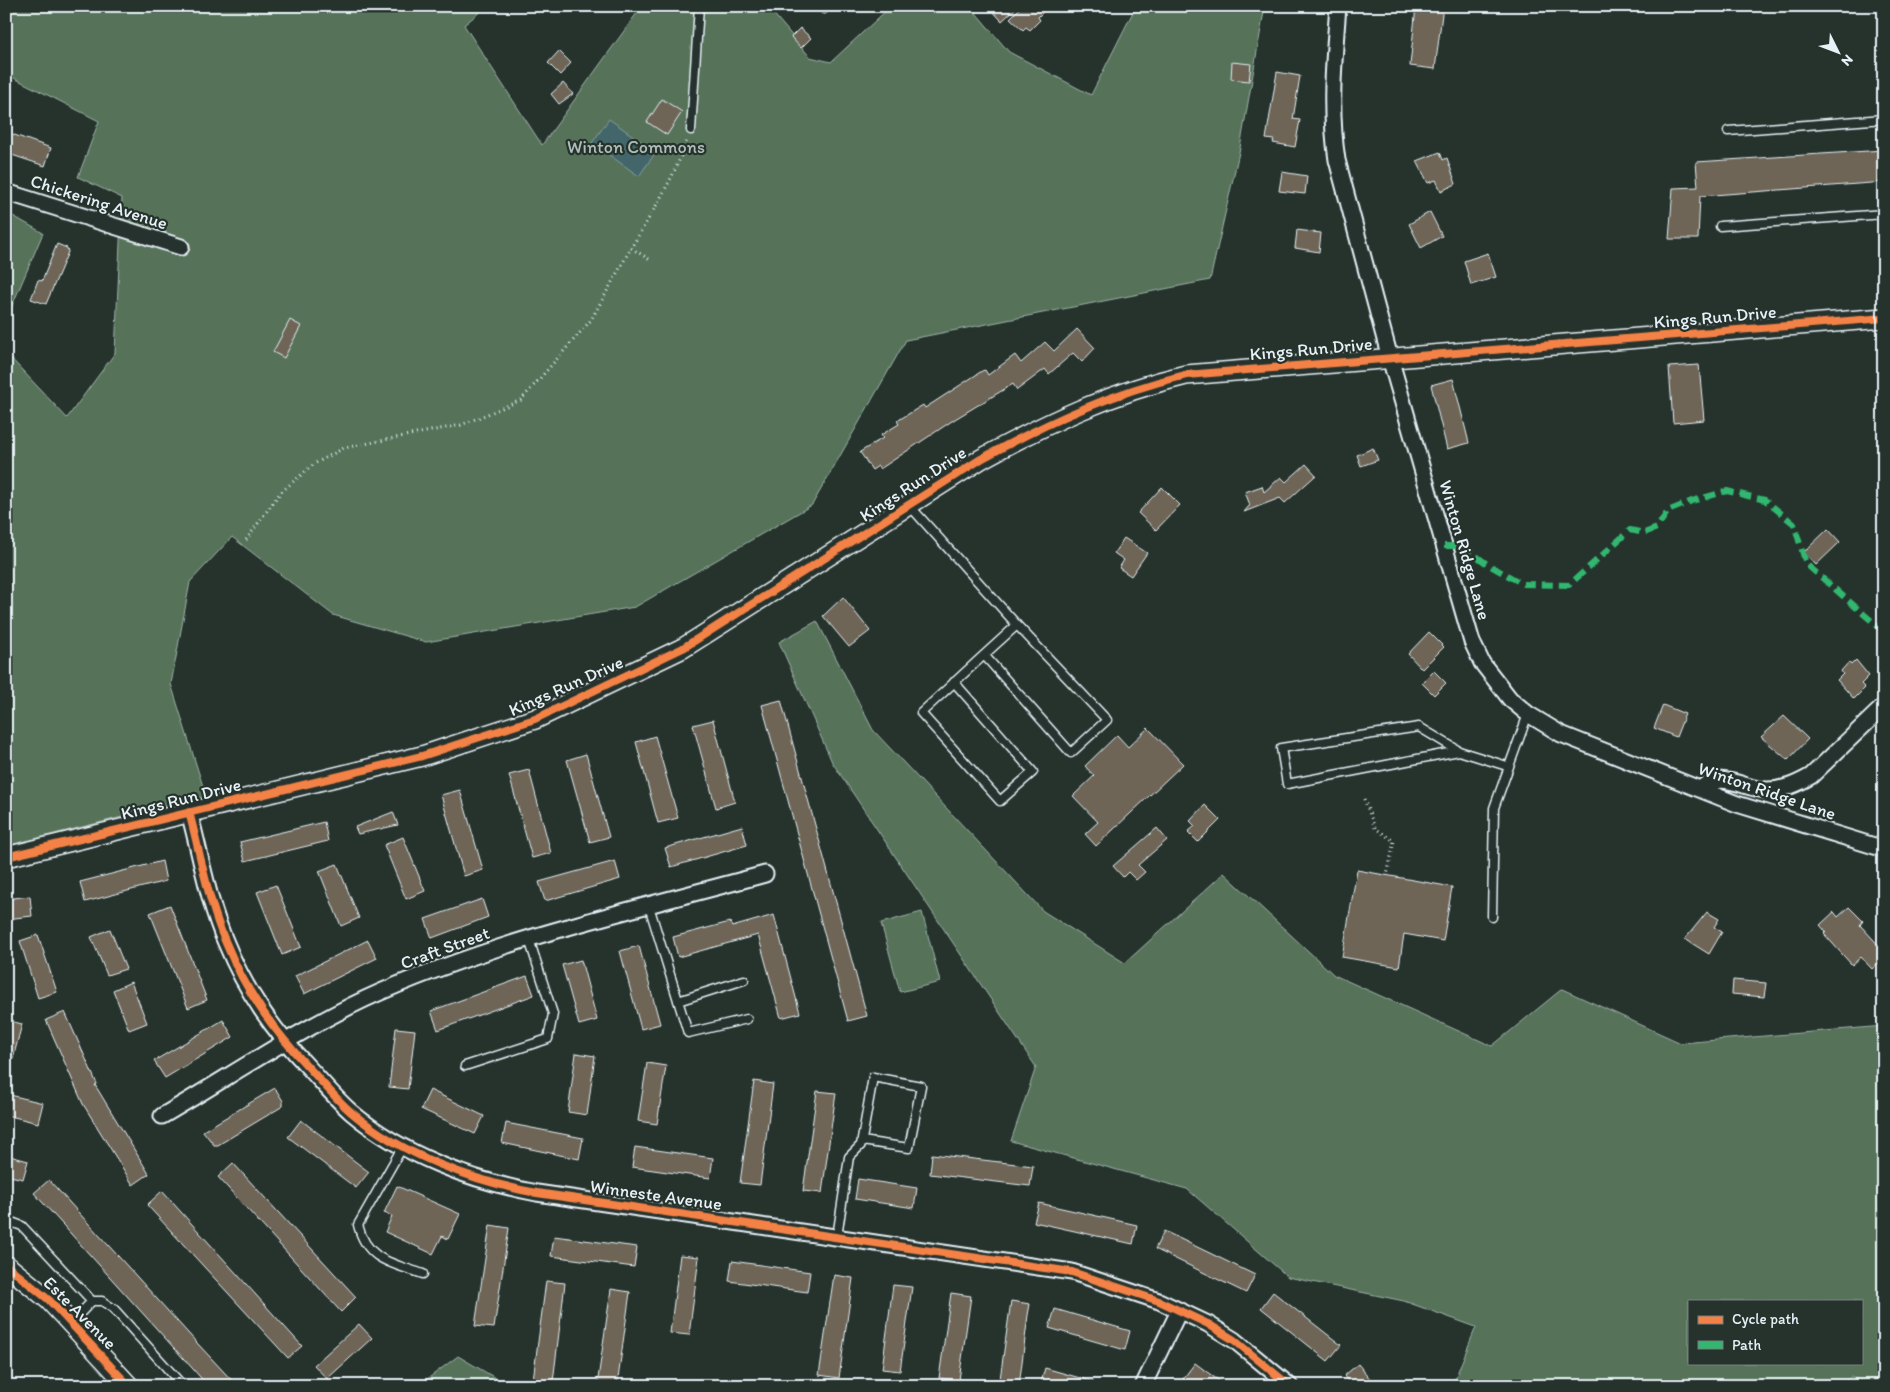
<svg xmlns="http://www.w3.org/2000/svg" width="1890" height="1392" viewBox="0 0 1890 1392" font-family="Itim,sans-serif">
  <style>
    .green { fill: #56735a; stroke: #9fb2a9; fill-rule: evenodd }
    .water { fill: #436669; stroke: #859ea2 }
    .building { fill: #6e6556; stroke: #e8f1f8 }
    .lines { fill: none; stroke-linecap: round; stroke-linejoin: round }
    .service-casing { stroke: #e8f1f8; stroke-width: 11 }
    .minor-casing { stroke: #e8f1f8; stroke-width: 19 }
    .tertiary-casing { stroke: #e8f1f8; stroke-width: 22 }
    .path { stroke: #e8f1f8; stroke-width: 3; stroke-dasharray: 1 4; stroke-linecap: butt }
    .service { stroke: #26332d; stroke-width: 8 }
    .minor { stroke: #26332d; stroke-width: 15 }
    .tertiary { stroke: #26332d; stroke-width: 19 }
    .quiet { stroke: #33b770; stroke-width: 6; stroke-dasharray: 12 6; stroke-linecap: butt }
    .cycleway-casing { stroke: #26332d; stroke-width: 11 }
    .cycleway { stroke: #f48246; stroke-width: 8 }
    .labels { text-anchor: middle; dominant-baseline: central; stroke-width: 4.5; stroke-linejoin: round; paint-order: stroke }
    .park-label { font-size: 18px; fill: #aebfb9; stroke: #26332d }
    .street-label { font-size: 18px; fill: #e8f1f8; stroke: #26332d }
  </style>
  <rect width="100%" height="100%" fill="#26332d"/>
  <filter id="ink" filterUnits="userSpaceOnUse"><feTurbulence type="fractalNoise" baseFrequency=".02" numOctaves="2"/><feDisplacementMap in="SourceGraphic" scale="10" xChannelSelector="R" yChannelSelector="G"/><feConvolveMatrix kernelMatrix="1 2 1 2 8 2 1 2 1" color-interpolation-filters="sRGB"/></filter>
  <g filter="url(#ink)">
    <path class="green" d="M8,6H487L464,25L542,145L642,6H767L810,57L831,62L891,6H970L1009,52L1091,95L1136,6H1265L1240,148L1210,280L906,340L812,505L635,607L426,642L333,615L232,537L190,582L171,684L206,796L6,846V353L67,418L115,353L122,198L78,177L99,121L6,74Z
      M6,212L43,233L6,320Z
      M817,621L873,730L1043,911L1125,963L1224,873L1334,975L1492,1046L1562,989L1681,1043L1884,1026V1386H1875L1851,1377L1837,1386H1452L1476,1327L1404,1301L1288,1277L1187,1189L1011,1141L1036,1067L832,762L779,642ZM1689,1301H1861V1363H1689Z
      M922,912L940,982L900,992L881,923Z
      M458,1356L509,1386H418Z"/>
    <path class="water" d="M609,119L656,152L639,176L592,143Z"/>
    <path class="building" d="M988,6H1018L1002,21Z
      M1022,6H1049L1038,17L1040,20L1030,30L1026,27L1023,30L1010,18Z
      M1416,6H1443L1435,69L1410,66Z
      M800,28L811,38L801,48L791,37Z
      M559,51L571,63L560,75L548,63Z
      M1232,62L1251,64L1249,81L1231,79Z
      M1277,72L1300,76L1293,119L1300,120L1295,147L1273,143L1274,140L1266,139Z
      M563,83L573,94L559,104L551,94Z
      M662,99L682,112L667,135L647,122Z
      M6,132L51,148L45,166L6,153Z
      M1884,150V182L1700,196L1698,239H1669L1673,188L1698,187L1696,162Z
      M1440,152L1443,160L1447,158L1456,184L1441,191L1436,180L1428,183L1417,161Z
      M1282,172L1307,176L1305,194L1279,191Z
      M1430,212L1442,236L1421,248L1409,224Z
      M1297,230L1321,233L1319,252L1295,248Z
      M57,244L67,248L68,252L46,304L31,299L38,280L42,281Z
      M1488,253L1496,277L1471,285L1464,261Z
      M290,320L301,326L284,358L273,352Z
      M1077,329L1095,348L1082,362L1073,353L1049,374L1045,369L1017,390L1013,384L955,419L880,469L878,466L872,470L860,452L883,438L881,435L899,424L897,421L923,405L925,408L982,371L985,370L988,375L1015,355L1021,363L1045,342L1054,351Z
      M1699,365L1704,420L1673,423L1669,367Z
      M1453,379L1469,443L1447,449L1431,385Z
      M1373,448L1378,460L1361,466L1357,455Z
      M1306,464L1316,475L1285,503L1280,498L1244,512L1250,505L1245,492L1262,486L1264,492L1281,477L1286,482Z
      M1162,487L1180,505L1156,530L1138,513Z
      M1828,529L1840,542L1816,565L1804,552Z
      M1124,538L1147,553L1131,576L1119,568L1124,560L1114,553Z
      M843,597L870,631L849,647L823,616Z
      M1429,632L1444,647L1422,669L1408,654Z
      M1856,660L1869,676L1861,684L1865,688L1854,699L1837,680L1843,674L1841,671L1849,662L1851,665Z
      M1434,671L1446,683L1434,695L1422,683Z
      M781,700L867,1016L848,1021L762,705Z
      M1663,705L1685,714L1676,737L1654,728Z
      M1784,716L1808,739L1788,760L1761,737Z
      M713,720L735,802L716,808L693,725Z
      M1148,728L1183,764L1096,846L1085,834L1098,822L1073,796L1094,776L1085,766L1117,735L1128,747Z
      M655,736L678,818L658,823L636,742Z
      M586,754L609,837L590,842L567,760Z
      M529,770L551,853L532,858L509,775Z
      M460,790L483,870L464,876L441,795Z
      M1205,805L1220,820L1198,842L1188,832L1195,826L1190,821Z
      M393,812L398,825L358,834L355,827Z
      M324,822L328,841L245,861L240,842Z
      M742,826L747,845L671,867L665,848Z
      M1157,828L1167,840L1138,865L1145,872L1136,880L1128,872L1123,877L1113,866Z
      M403,837L425,891L406,899L384,845Z
      M162,861L166,881L85,902L80,882Z
      M615,861L620,879L545,901L539,882Z
      M337,864L359,918L341,926L319,871Z
      M1357,870L1452,887L1443,941L1404,934L1399,967L1342,957Z
      M276,885L301,947L282,955L257,892Z
      M30,896L32,916L6,919V899Z
      M482,899L488,917L432,938L425,919Z
      M170,905L207,1000L188,1008L150,913Z
      M1849,907L1863,921L1860,925L1884,951V958L1872,969L1861,957L1852,965L1824,934L1826,932L1820,925L1834,912L1838,917Z
      M1707,912L1719,919L1714,927L1722,932L1709,954L1685,939Z
      M774,915L800,1013L781,1018L758,935L678,957L673,937L730,922L732,927Z
      M110,929L126,969L107,975L91,937Z
      M38,935L57,992L38,998L20,941Z
      M368,940L377,958L304,994L295,976Z
      M639,946L660,1024L641,1029L620,951Z
      M581,960L597,1020L579,1025L562,965Z
      M527,976L534,995L438,1030L431,1011Z
      M1733,980L1766,983L1764,997L1732,994Z
      M131,982L147,1023L129,1030L113,990Z
      M65,1012L97,1084L95,1085L149,1174L133,1185L83,1104L46,1020Z
      M6,1020L22,1024L11,1066L6,1065Z
      M223,1020L233,1037L165,1078L154,1061Z
      M396,1028L415,1030L408,1089L389,1087Z
      M576,1053L595,1056L587,1115L568,1112Z
      M647,1063L666,1066L657,1124L638,1121Z
      M754,1081L773,1084L760,1185L740,1183Z
      M275,1088L283,1101V1106L218,1145H214L203,1131Z
      M430,1090L484,1116L475,1134L421,1109Z
      M817,1091L836,1093L822,1193L803,1191Z
      M6,1094L43,1103L38,1123L6,1115Z
      M301,1120L369,1172L356,1188L288,1137Z
      M506,1123L583,1138L579,1159L502,1143Z
      M635,1147L713,1158L710,1178L632,1167Z
      M932,1154L1033,1166L1030,1186L930,1174Z
      M6,1155L28,1161L23,1179L6,1175Z
      M233,1163L356,1297L341,1312L218,1177Z
      M858,1179L917,1188L914,1208L855,1199Z
      M49,1180L197,1343L237,1386H208L193,1369L34,1193Z
      M397,1186L460,1214L448,1239L442,1236L433,1254L385,1232L392,1216L384,1213Z
      M162,1191L302,1346L288,1358L147,1205Z
      M1039,1203L1137,1225L1133,1244L1034,1222Z
      M490,1225L509,1228L494,1328L475,1326Z
      M1164,1231L1255,1275L1246,1293L1155,1249Z
      M554,1236L637,1247L634,1267L551,1256Z
      M680,1255L699,1257L689,1335L670,1333Z
      M732,1261L810,1272L807,1292L729,1281Z
      M834,1275L853,1278L839,1378L819,1375Z
      M546,1281L565,1283L553,1382L533,1380Z
      M893,1285L912,1287L900,1371L882,1369Z
      M611,1289L630,1292L617,1386H597Z
      M1273,1292L1341,1345L1328,1361L1261,1308Z
      M951,1293L971,1296L959,1380L939,1378Z
      M1011,1301L1030,1304L1028,1315L1019,1386H999Z
      M1055,1309L1130,1331L1125,1350L1049,1328Z
      M359,1324L372,1338L327,1379L314,1365Z
      M1195,1363L1226,1386H1192L1183,1379Z
      M1358,1364L1376,1386H1352L1344,1376Z
      M1045,1368L1094,1382V1386H1040Z"/>
    <g class="lines">
      <g class="service-casing">
        <path id="service" d="M822,6L824,9
          M691,130L699,6
          M1728,131L1884,119
          M1720,226L1884,214
          M909,505L1017,625L1107,720L1071,753L984,655L1017,625
          M954,682L1033,772L1000,801L921,713L984,655
          M1459,751L1419,727L1281,748L1287,784L1459,751L1507,766
          M649,906L688,1033L747,1019
          M1492,917L1494,808L1528,714
          M678,1001L744,980
          M465,1066L548,1039L553,1014L529,939
          M403,1146L358,1225C367,1261 392,1263 423,1274
          M6,1220L22,1226L92,1301H102L114,1309L183,1386
          M837,1237L849,1157L861,1145L873,1077L921,1086L909,1148L862,1141
          M71,1323L92,1301"/>
      </g>
      <g class="minor-casing">
        <path id="minor" d="M1338,6C1334,59 1329,108 1337,160L1390,358L1472,642L1482,663L1510,699L1528,714L1561,734L1737,804L1884,849
          M6,192L181,247
          M1701,789C1720,769 1746,790 1767,790C1784,790 1797,784 1811,776L1884,706
          M189,812C201,856 208,902 226,943C246,992 273,1030 309,1068C323,1083 336,1099 351,1112C402,1155 472,1181 537,1193L1072,1272L1159,1301L1208,1324L1234,1340L1290,1386
          M162,1116C229,1077 295,1032 365,999C492,941 630,911 765,874
          M1143,1386L1179,1311"/>
      </g>
      <g class="tertiary-casing">
        <path id="tertiary" d="M6,857L422,756L535,719L683,648L981,459C1046,423 1113,392 1186,375L1884,318
          M6,1265L49,1300L129,1386"/>
      </g>
      <path class="path" d="M649,259L631,248C652,213 674,178 687,140
        M246,540L280,493L314,464L344,448L461,425L521,400L591,320L631,248
        M1364,799L1375,828L1394,841L1387,876"/>
      <use href="#service" class="service"/>
      <use href="#minor" class="minor"/>
      <use href="#tertiary" class="tertiary"/>
      <path class="quiet" d="M1444,546H1463L1487,564L1523,584L1569,585L1630,530L1644,533L1657,528L1668,511L1692,501L1727,491L1765,500L1794,524L1806,564L1881,629"/>
      <g class="cycleway-casing">
        <path id="cycleway" d="M189,812C201,856 208,902 226,943C246,992 273,1030 309,1068C323,1083 336,1099 351,1112C402,1155 472,1181 537,1193L1072,1272L1159,1301L1208,1324L1234,1340L1290,1386
          M6,857L422,756L535,719L683,648L981,459C1046,423 1113,392 1186,375L1884,318
          M6,1265L49,1300L129,1386"/>
      </g>
      <use href="#cycleway" class="cycleway"/>
    </g>
  </g>
  <g class="labels">
    <g class="park-label">
      <text x="636" y="147">Winton Commons</text>
    </g>
    <g class="street-label">
      <text transform="translate(99 202) rotate(18)">Chickering Avenue</text>
      <text transform="translate(1715 317) rotate(-5)">Kings Run Drive</text>
      <text transform="translate(1311 349) rotate(-5)">Kings Run Drive</text>
      <text transform="translate(913 484) rotate(-33)">Kings Run Drive</text>
      <text transform="translate(1465 550) rotate(74)">Winton Ridge Lane</text>
      <text transform="translate(566 686) rotate(-24)">Kings Run Drive</text>
      <text transform="translate(1767 791) rotate(19)">Winton Ridge Lane</text>
      <text transform="translate(181 799) rotate(-14)">Kings Run Drive</text>
      <text transform="translate(445 948) rotate(-20)">Craft Street</text>
      <text transform="translate(656 1195) rotate(8)">Winneste Avenue</text>
      <text transform="translate(80 1313) rotate(45)">Este Avenue</text>
    </g>
  </g>
  <rect width="1890" height="1392" fill="none" stroke="#26332d" stroke-width="25"/>
  <rect x="12" y="12" width="1865" height="1367" fill="none" stroke="#e8f1f8" stroke-width="2" filter="url(#ink)"/>
  <rect x="1688" y="1300" width="175" height="65" fill="#26332d" stroke="#747f7e"/>
  <rect x="1698" y="1316" width="25" height="8" fill="#f48246" stroke="#747f7e"/>
  <text x="1732" y="1324" font-size="15" fill="#e8f1f8">Cycle path</text>
  <rect x="1698" y="1341" width="25" height="8" fill="#33b770" stroke="#747f7e"/>
  <text x="1732" y="1350" font-size="15" fill="#e8f1f8">Path</text>
  <g transform="translate(1838 52) rotate(132)" stroke="#26332d" stroke-width="4" paint-order="stroke">
  <path d="M0-4L9 19L0 12L-9 19Z" fill="#e8f1f8"/>
  <text y="-8" font-size="14" font-weight="bold" text-anchor="middle" fill="#e8f1f8">N</text>
  </g>
</svg>
